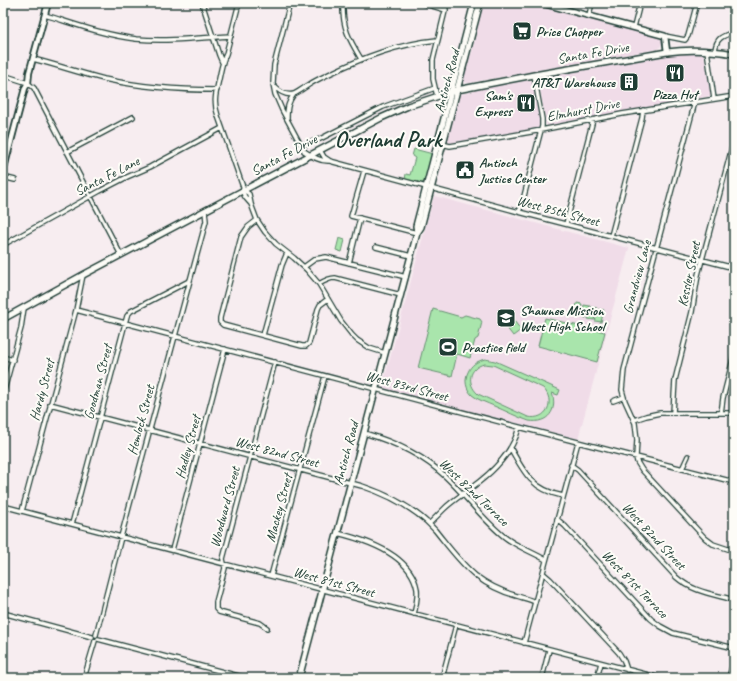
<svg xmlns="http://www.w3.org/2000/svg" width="737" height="681" viewBox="0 0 737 681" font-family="Caveat,sans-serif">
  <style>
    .built { fill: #f0dce8 }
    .green { fill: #a9e5ac; stroke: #649170; fill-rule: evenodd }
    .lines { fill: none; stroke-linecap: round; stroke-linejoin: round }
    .minor-casing { stroke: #1f3d34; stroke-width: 6 }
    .tertiary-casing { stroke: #1f3d34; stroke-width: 8 }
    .secondary-casing { stroke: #1f3d34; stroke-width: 8 }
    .minor { stroke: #fdfcf7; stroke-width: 3.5 }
    .tertiary { stroke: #fdfcf7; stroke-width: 4.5 }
    .secondary { stroke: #fdfcf7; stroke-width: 5 }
    .labels { text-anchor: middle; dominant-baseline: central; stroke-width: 4; stroke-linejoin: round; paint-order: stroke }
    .poi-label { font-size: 14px; font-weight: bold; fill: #1f3d34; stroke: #fdfcf7; text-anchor: start }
    .street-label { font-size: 14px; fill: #1f3d34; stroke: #fdfcf7 }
    .town-label { font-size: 22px; font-weight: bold; fill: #1f3d34; stroke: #fdfcf7 }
  </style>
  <rect width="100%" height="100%" fill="#f7edf0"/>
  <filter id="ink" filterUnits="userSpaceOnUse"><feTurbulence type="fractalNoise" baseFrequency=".025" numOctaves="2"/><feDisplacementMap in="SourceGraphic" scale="8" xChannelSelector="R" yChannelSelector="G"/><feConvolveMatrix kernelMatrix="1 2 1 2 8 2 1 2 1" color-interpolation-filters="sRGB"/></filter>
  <g filter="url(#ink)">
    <path class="built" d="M483,3H530L659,36L661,38L662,44L660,47L657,49L468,83L464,82L463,81V77L466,65L472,52L477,31L478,22Z
      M679,54H701L704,56L711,93L710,96L579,120L551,127L548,126L546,124L539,82L540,78Z
      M529,80L531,81L533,83L541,125L539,128L454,144L447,142V139L459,95L474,91Z
      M434,196L629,248L578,439L382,388Z"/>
    <path class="green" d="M414,149L433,154L425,181L422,183L405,179L406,174L410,175L415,158L412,156Z
      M339,238L345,240L342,252L336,250Z
      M577,303L582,304L579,316L574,315Z
      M584,305L590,306L586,318L581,317Z
      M591,307L597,308L594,320L588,319Z
      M433,309L461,317L465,315L480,319L482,322L478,338L475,340L470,358L457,354L452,376L418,368Z
      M599,309L604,310L601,322L595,321Z
      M511,317L521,330L513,336L503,323Z
      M545,318L605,332L597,362L538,346Z
      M485,359L495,361L560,390L558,395L552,393C558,410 548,424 529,421C517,417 506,411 494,406C487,403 478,400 472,395C466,389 464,380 468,372C471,365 477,361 485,359ZM484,364L493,365L543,388C556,401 547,421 528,417L478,394C466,383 469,368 484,364Z"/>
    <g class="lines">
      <g class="minor-casing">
        <path id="minor" d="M202,3L219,55L222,62
          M239,3L226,54C222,62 221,70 219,79C216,93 213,102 218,116L244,190C242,196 247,199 251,204
          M290,3L274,65L273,84L275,94L282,110L304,151C311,156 320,162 330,161L519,212L734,268
          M343,3C342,27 349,39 361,59
          M422,3L446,10
          M45,15C75,24 104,35 136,39C168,42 199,38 231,36
          M589,15L592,3
          M634,27L640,3
          M665,36L685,40L688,36L697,3
          M707,50L714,99
          M715,51C716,38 722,36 734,32
          M33,59C57,65 80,73 104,79C141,87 179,90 217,90
          M3,75L28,83L34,88L121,255
          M275,87C280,92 287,96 294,94C299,92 305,87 310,84C316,80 323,77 329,74C364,57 398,44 437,40
          M437,96L433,79V60L447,3
          M695,102L624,370L622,390L625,401L635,423L637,440L636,457L637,462L642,470L705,538L713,544L734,551
          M287,118C287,108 288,102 294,94
          M442,144L450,146L531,132L622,114L734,96
          M301,146L320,139L383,107L435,88
          M320,150L324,157L330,161
          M67,152L133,117
          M364,171L351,216L417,233
          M3,177L15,180
          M244,190L249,194L251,204L257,220L265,232L276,244L294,258L307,270L319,284L341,321L352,335L357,340L369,348L385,353
          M519,212L522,204L542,126V119L534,75
          M257,220L248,227L241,237L220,318V322L223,325L302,346H306L309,343L318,309L320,305L328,299
          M566,224L593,120
          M611,236L642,118L643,110
          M3,245L100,191L127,177L150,167L222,128
          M376,247L411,256
          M349,263L360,218
          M304,267L315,259L326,257L406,277
          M319,284C324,281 329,278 335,278L401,295
          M76,310L519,427L734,482
          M263,335L282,265L287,253
          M3,357L13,360
          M3,394L21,328L24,308
          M613,401L624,397
          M50,404L362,486C389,495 415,508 435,530C448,546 460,563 476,576C488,585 503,592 517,596C523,598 529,599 535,602
          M673,413L675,380L692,312L698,275L734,140
          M721,413L723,398L734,355
          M634,420L646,416L660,413H734
          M364,433C395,442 423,455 446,477C465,495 481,517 501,534C514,546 531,551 546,560
          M511,449C524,473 533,490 563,496
          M571,465L578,470L676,577C693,592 713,594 734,600
          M682,469L688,456
          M3,506L660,678
          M22,511L76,310L83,275
          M557,519L565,526L651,619L660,626L673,633L734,648
          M72,524L127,316L131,311L189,281
          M429,524C434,519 439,514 444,509C452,501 462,495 471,488C492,473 513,453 519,427
          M337,533C366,540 411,555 417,589C418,598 416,606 414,614
          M172,550L225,349
          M543,573L550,579L619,653L624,661L627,670
          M271,576L325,376
          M3,613L92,637
          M267,628L260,623L219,612L216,609V602L225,568L223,559L275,362
          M96,635L121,537L206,221L205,211
          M98,639L246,678
          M524,643L578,442
          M84,678L95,641
          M442,678L456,625
          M542,678L549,650
          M597,678L601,663"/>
      </g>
      <g class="tertiary-casing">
        <path id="tertiary" d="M541,3L665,36L667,52
          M3,172L25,88L28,83L29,73L48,3
          M730,678L734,663"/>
      </g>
      <g class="secondary-casing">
        <path id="secondary" d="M417,233L416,226L474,3
          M3,319L83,275L244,190L381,118L408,106L457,90L534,75L667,52C690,49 711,50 734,54
          M299,678L417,233L421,227L480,3"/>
      </g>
      <use href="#minor" class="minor"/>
      <use href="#tertiary" class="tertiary"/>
      <use href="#secondary" class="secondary"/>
    </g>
  </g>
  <defs>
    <g id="supermarket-square" transform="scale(1)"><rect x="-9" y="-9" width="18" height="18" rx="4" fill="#1f3d34" stroke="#fdfcf7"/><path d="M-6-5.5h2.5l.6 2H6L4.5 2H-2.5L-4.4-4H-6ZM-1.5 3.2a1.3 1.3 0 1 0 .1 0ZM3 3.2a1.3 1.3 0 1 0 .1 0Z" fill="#fff"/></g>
    <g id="restaurant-square" transform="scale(1)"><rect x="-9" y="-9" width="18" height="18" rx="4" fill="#1f3d34" stroke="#fdfcf7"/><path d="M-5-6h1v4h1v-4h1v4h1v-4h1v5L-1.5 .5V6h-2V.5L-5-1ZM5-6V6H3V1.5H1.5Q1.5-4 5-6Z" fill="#fff"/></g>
    <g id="building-square" transform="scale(1)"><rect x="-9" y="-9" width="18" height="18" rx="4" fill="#1f3d34" stroke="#fdfcf7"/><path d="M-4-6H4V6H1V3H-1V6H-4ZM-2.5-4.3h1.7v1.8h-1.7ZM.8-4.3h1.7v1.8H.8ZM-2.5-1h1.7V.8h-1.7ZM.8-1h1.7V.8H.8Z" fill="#fff"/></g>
    <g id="civic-square" transform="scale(1)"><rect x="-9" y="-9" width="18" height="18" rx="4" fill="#1f3d34" stroke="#fdfcf7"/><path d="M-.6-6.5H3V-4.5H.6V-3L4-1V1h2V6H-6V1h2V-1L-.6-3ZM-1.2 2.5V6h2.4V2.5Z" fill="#fff"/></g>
    <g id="school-square" transform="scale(1)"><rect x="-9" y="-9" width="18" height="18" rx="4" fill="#1f3d34" stroke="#fdfcf7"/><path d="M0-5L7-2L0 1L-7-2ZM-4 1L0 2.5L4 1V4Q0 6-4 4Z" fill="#fff"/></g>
    <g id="stadium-square" transform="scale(1)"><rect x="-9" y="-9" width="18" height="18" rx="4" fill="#1f3d34" stroke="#fdfcf7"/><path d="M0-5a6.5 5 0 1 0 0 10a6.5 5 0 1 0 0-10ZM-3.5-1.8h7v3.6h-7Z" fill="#fff"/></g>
  </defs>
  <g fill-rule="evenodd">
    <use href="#supermarket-square" x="522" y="31"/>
    <use href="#restaurant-square" x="675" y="73"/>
    <use href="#building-square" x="629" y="82"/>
    <use href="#restaurant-square" x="526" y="103"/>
    <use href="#civic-square" x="465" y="170"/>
    <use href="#school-square" x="506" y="318"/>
    <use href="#stadium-square" x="448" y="347"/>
  </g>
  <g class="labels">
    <g class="poi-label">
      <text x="536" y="31">Price Chopper</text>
      <text x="615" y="82" text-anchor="end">AT&amp;T Warehouse</text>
      <text x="675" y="94" text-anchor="middle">Pizza Hut</text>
      <text x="512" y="95" text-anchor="end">Sam's<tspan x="512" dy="16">Express</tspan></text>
      <text x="479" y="162">Antioch<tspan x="479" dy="16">Justice Center</tspan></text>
      <text x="520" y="310">Shawnee Mission<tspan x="520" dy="16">West High School</tspan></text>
      <text x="462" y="347">Practice field</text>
    </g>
    <g class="street-label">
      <text transform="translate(593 53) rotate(-10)">Santa Fe Drive</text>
      <text transform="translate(447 81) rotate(-75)">Antioch Road</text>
      <text transform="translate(583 110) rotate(-11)">Elmhurst Drive</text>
      <text transform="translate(284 155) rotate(-28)">Santa Fe Drive</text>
      <text transform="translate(107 176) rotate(-27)">Santa Fe Lane</text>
      <text transform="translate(558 211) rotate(15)">West 85th Street</text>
      <text transform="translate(689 274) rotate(-78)">Kessler Street</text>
      <text transform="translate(637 277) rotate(-75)">Grandview Lane</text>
      <text transform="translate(98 382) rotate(-75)">Goodman Street</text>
      <text transform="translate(407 386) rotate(15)">West 83rd Street</text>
      <text transform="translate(42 390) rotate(-75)">Hardy Street</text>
      <text transform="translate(141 420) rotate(-75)">Hemlock Street</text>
      <text transform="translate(188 447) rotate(-75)">Hadley Street</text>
      <text transform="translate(277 452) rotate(15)">West 82nd Street</text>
      <text transform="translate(346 453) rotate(-75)">Antioch Road</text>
      <text transform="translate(474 492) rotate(44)">West 82nd Terrace</text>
      <text transform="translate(225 507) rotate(-75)">Woodward Street</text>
      <text transform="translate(279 508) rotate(-75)">Mackey Street</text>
      <text transform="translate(654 536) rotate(47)">West 82nd Street</text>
      <text transform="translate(334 582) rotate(15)">West 81st Street</text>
      <text transform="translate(635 584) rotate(46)">West 81st Terrace</text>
    </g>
    <g class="town-label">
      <text x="388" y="140">Overland Park</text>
    </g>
  </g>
  <rect width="737" height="681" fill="none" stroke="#fdfcf7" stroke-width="16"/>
  <rect x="8" y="8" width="721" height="665" fill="none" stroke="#1f3d34" stroke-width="1.5" filter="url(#ink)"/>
</svg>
